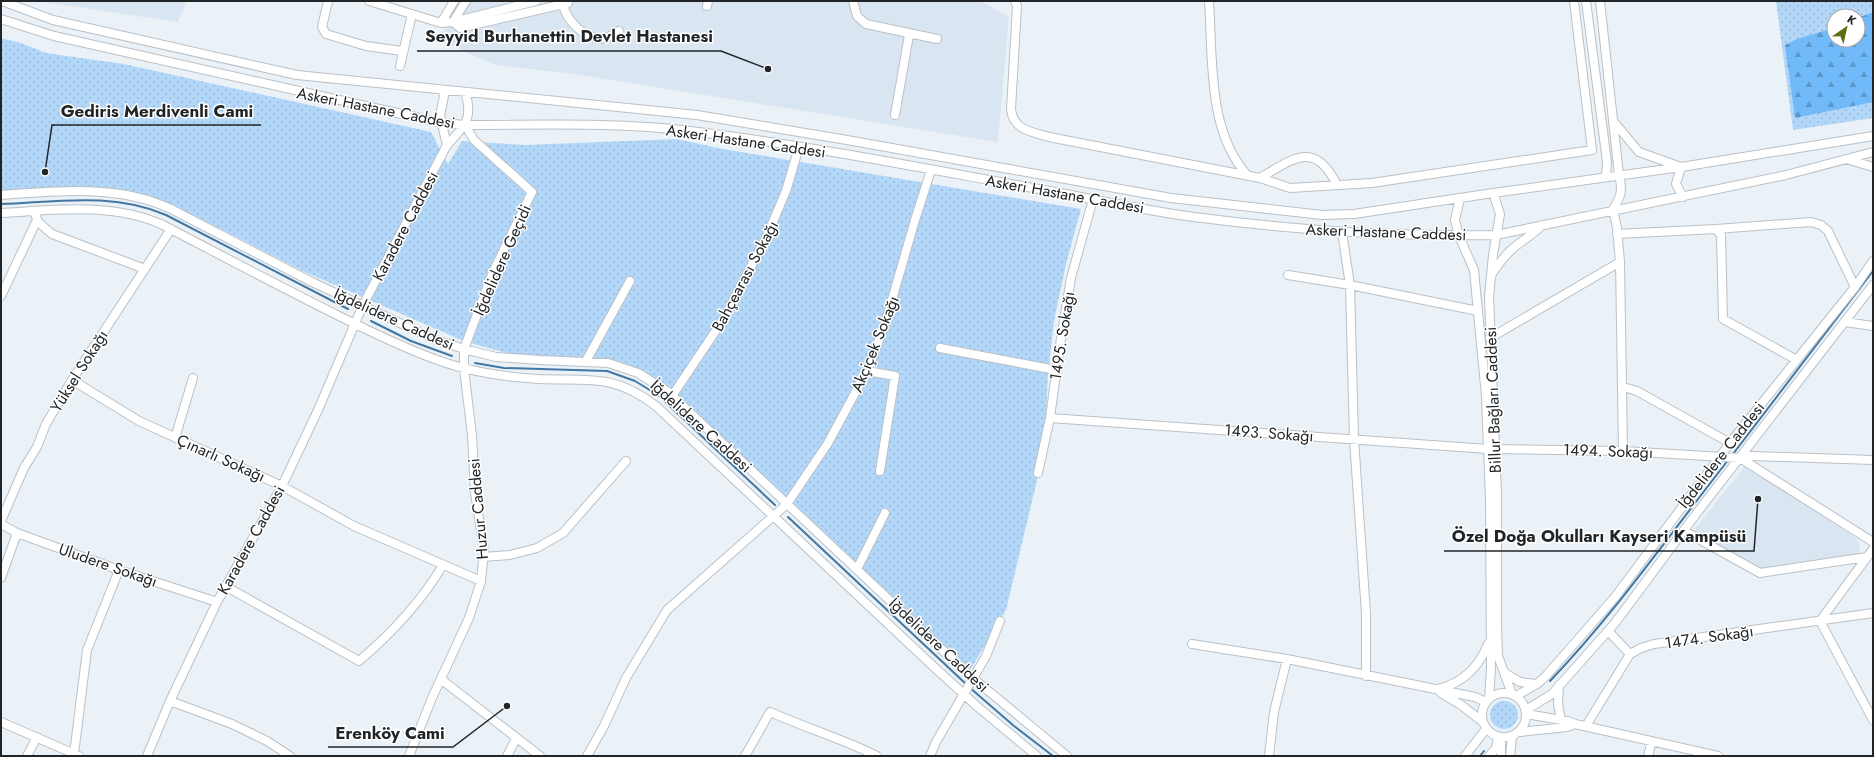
<svg xmlns="http://www.w3.org/2000/svg" width="1874" height="757" viewBox="0 0 1874 757" font-family="Jost,sans-serif">
  <style>
    .built { fill: #d9e5f1 }
    .green { fill: url(#green-dots); fill-rule: evenodd }
    .forest { fill: url(#forest-firs) }
    .lines { fill: none; stroke-linecap: round; stroke-linejoin: round }
    .stream { stroke: #4377a3; stroke-width: 2 }
    .minor-casing { stroke: #bac0c6; stroke-width: 10 }
    .minor { stroke: #fff; stroke-width: 8 }
    .labels { text-anchor: middle; dominant-baseline: central; stroke-width: 3; stroke-linejoin: round; paint-order: stroke }
    .street-label { font-size: 16px; fill: #222527; stroke: #fff }
    .leader { fill: none; stroke: #222527; stroke-width: 1.5 }
    .callout-dot { fill: #222527; stroke: #fff; stroke-width: 1.5 }
    .callout-label { font-size: 17px; text-anchor: middle; font-weight: bold; fill: #222527; stroke: #fff; stroke-width: 3; stroke-linejoin: round; paint-order: stroke }
  </style>
  <defs>
    <pattern id="green-dots" width="8" height="8" patternUnits="userSpaceOnUse"><rect width="8" height="8" fill="#b3d7f8"/><path d="M2 2h.1M6 6h.1" fill="none" stroke="#9ab8d5" stroke-width="1.8" stroke-linecap="round"/></pattern>
    <pattern id="forest-firs" width="22" height="20" patternUnits="userSpaceOnUse"><rect width="22" height="20" fill="#70bafa"/><path d="M5 1l3.5 6h-7zM16 11l3.5 6h-7z" fill="#5c97ca"/></pattern>
  </defs>
  <rect width="100%" height="100%" fill="#ebf2f7"/>
  <path class="built" d="M36,1H187L178,22Z
    M460,1H981L1009,17L998,141L997,142L567,73L495,65L439,40Z
    M1746,465L1857,539L1860,546L1858,553L1856,555L1760,570L1692,532Z"/>
  <path class="green" d="M1776,1H1873V118L1793,130ZM1834,16H1858V40H1834Z
    M1,38L21,43L46,53L124,64L431,132L448,164L462,141L525,145L677,139L723,149L1081,209L1066,264L1054,321L1048,375L1044,451L1006,610L969,672L679,398L634,368L618,362L601,358L515,355L466,342L307,273L174,205L152,197L129,191L1,194Z
    M1490 715a14 14 0 1 1 28 0a14 14 0 1 1-28 0Z"/>
  <path class="forest" d="M1873,12V102L1795,118L1785,45L1797,39L1834,28V40H1858V18Z"/>
  <g class="lines">
    <path class="stream" d="M1,204C56,202 113,192 166,215L348,309
      M371,321L411,341L452,356
      M475,363L504,368L607,371L635,381L658,395L775,505
      M1733,454L1873,271
      M788,517L966,684
      M1550,681C1616,612 1670,534 1729,459
      M969,687L1014,726L1053,756
      M1480,756L1484,751"/>
    <g class="minor-casing">
      <path id="minor" d="M2,1L53,20L297,75L697,115L847,140L1171,198L1322,215L1354,214L1493,193L1681,167L1873,136
        M328,1L322,27L326,34L366,46L402,51
        M369,1L441,23L453,22L536,1
        M853,1L857,16L866,24L937,39
        M1015,1L1017,6L1011,109C1013,130 1032,132 1049,137L1260,178L1290,188L1372,183L1592,150L1574,1
        M1209,1C1213,58 1207,132 1248,176
        M1586,1L1607,162L1606,177
        M1600,1L1619,175C1623,190 1621,197 1613,209L1617,228L1620,262L1623,451
        M563,4C566,21 586,41 605,38C610,37 614,33 619,31
        M707,6L708,1
        M1,19L54,36L442,123L465,125C540,125 616,122 690,131C814,146 937,171 1061,193C1105,202 1149,211 1194,217C1294,230 1396,237 1496,235L1786,175L1873,152
        M453,22L460,28L568,3V1
        M453,22L466,1
        M441,23L454,1
        M400,66L412,14
        M445,91L440,116L447,145
        M895,115L909,35
        M1614,122L1639,152L1681,167L1676,184L1683,197
        M1846,159L1873,167
        M1260,178C1294,158 1315,140 1337,185
        M1493,193L1500,214L1493,255L1489,297L1497,495V626L1498,656L1512,694
        M1,195C58,191 119,184 171,209L312,282L436,340L464,349L496,357L540,360L608,363L638,373L668,392L968,674L1067,756
        M1460,198L1455,220L1459,236L1474,270L1486,396L1490,500L1491,668L1489,699
        M34,211L38,222L52,234L145,269
        M1,213C54,210 113,202 163,225C222,256 281,287 341,317C375,334 410,351 446,363C476,373 507,377 539,379C589,381 613,373 656,406L934,667L979,708L1037,756
        M1716,229L1811,222L1821,225L1828,231L1855,287
        M1342,232L1350,285L1354,439L1366,614V676
        M1617,234L1716,229L1721,235L1723,319L1795,359
        M1492,274C1499,263 1506,253 1517,245C1526,238 1534,234 1542,225
        M1288,275L1350,285L1478,311
        M1,296L37,220
        M1845,322L1873,326
        M1490,338L1620,262
        M940,348L1056,370
        M586,361L630,281
        M867,371L895,376L880,471
        M72,380L139,421L282,486L354,526L481,581
        M1623,387L1637,391L1730,443
        M672,396L723,320L766,238L786,191L799,147
        M1050,418L1488,449
        M175,438L193,378
        M1495,449L1623,451L1740,458L1873,542
        M1740,458L1752,456L1873,460
        M1038,473L1050,418L1059,351L1071,278L1093,199
        M1,521L24,468L37,447L46,424L72,380L171,229
        M1,524L17,533L119,570L217,602
        M1684,531L1760,573L1867,557
        M483,557L510,555L537,548L563,533L626,461
        M857,569L885,513
        M1,578L17,533
        M225,586L359,661C392,633 421,602 443,565
        M1820,621L1873,720
        M1820,621L1873,549
        M1608,631L1630,654
        M1192,644L1287,659L1475,697L1486,702
        M1505,673L1520,682L1536,684
        M442,680L540,756
        M1559,685L1558,704L1561,720
        M1438,689C1463,683 1479,667 1488,644
        M1482 715a22 22 0 1 1 44 0a22 22 0 1 1-44 0Z
        M1441,693L1461,705L1483,722
        M1516,696L1537,684L1545,677L1615,597L1730,443L1855,287L1873,261
        M170,701L232,724L267,741L290,756
        M1526,710L1552,694L1615,623L1693,518L1873,285
        M1526,714L1568,721L1575,724L1718,756
        M1,722L79,756
        M1586,726L1630,654L1641,648L1654,644L1873,613
        M1520,732L1567,727L1575,724
        M74,754L87,650L119,570
        M27,756L37,737
        M147,756L170,701L217,602L282,486L318,410L362,307L447,145C464,127 474,119 465,92
        M409,756L432,698L469,618L481,581L484,550L475,493L472,435L464,369V349L493,272L532,192L474,140L465,125
        M507,756L516,739
        M587,756L604,726L626,678L667,610L787,504L828,443L867,371L885,324L915,220L931,170
        M745,756L770,712C806,728 843,739 877,756
        M930,756L936,742L986,656L1000,621
        M1269,756L1274,712L1287,659
        M1465,756L1486,729
        M1489,756L1496,748L1498,737
        M1501,756V740
        M1510,756L1512,737
        M1648,756L1652,741"/>
    </g>
    <use href="#minor" class="minor"/>
  </g>
  <g class="labels">
    <g class="street-label">
      <text transform="translate(376 108) rotate(11)">Askeri Hastane Caddesi</text>
      <text transform="translate(746 141) rotate(8)">Askeri Hastane Caddesi</text>
      <text transform="translate(1065 194) rotate(10)">Askeri Hastane Caddesi</text>
      <text transform="translate(405 226) rotate(-62)">Karadere Caddesi</text>
      <text transform="translate(1386 232) rotate(2)">Askeri Hastane Caddesi</text>
      <text transform="translate(502 260) rotate(-66)">İğdelidere Geçidi</text>
      <text transform="translate(745 276) rotate(-62)">Bahçearası Sokağı</text>
      <text transform="translate(394 319) rotate(24)">İğdelidere Caddesi</text>
      <text transform="translate(1062 336) rotate(-81)">1495. Sokağı</text>
      <text transform="translate(875 344) rotate(-68)">Akçiçek Sokağı</text>
      <text transform="translate(79 371) rotate(-58)">Yüksel Sokağı</text>
      <text transform="translate(1493 400) rotate(-92)">Billur Bağları Caddesi</text>
      <text transform="translate(701 426) rotate(42)">İğdelidere Caddesi</text>
      <text transform="translate(1269 433) rotate(4)">1493. Sokağı</text>
      <text transform="translate(1608 451) rotate(2)">1494. Sokağı</text>
      <text transform="translate(1721 455) rotate(-52)">İğdelidere Caddesi</text>
      <text transform="translate(221 458) rotate(24)">Çınarlı Sokağı</text>
      <text transform="translate(478 509) rotate(-95)">Huzur Caddesi</text>
      <text transform="translate(251 540) rotate(-61)">Karadere Caddesi</text>
      <text transform="translate(108 565) rotate(19)">Uludere Sokağı</text>
      <text transform="translate(1709 637) rotate(-8)">1474. Sokağı</text>
      <text transform="translate(939 645) rotate(43)">İğdelidere Caddesi</text>
    </g>
  </g>
  <path class="leader" d="M768 69L721 51H417M45 172L52 125H261M1758 499L1754 551H1444M507 706L453 747H328"/>
  <g class="callout-dot">
    <circle cx="768" cy="69" r="4"/>
    <circle cx="45" cy="172" r="4"/>
    <circle cx="1758" cy="499" r="4"/>
    <circle cx="507" cy="706" r="4"/>
  </g>
  <g class="callout-label">
    <text x="569" y="42">Seyyid Burhanettin Devlet Hastanesi</text>
    <text x="157" y="117">Gediris Merdivenli Cami</text>
    <text x="1599" y="542">Özel Doğa Okulları Kayseri Kampüsü</text>
    <text x="390" y="739">Erenköy Cami</text>
  </g>
  <rect width="1874" height="757" fill="none" stroke="#222527" stroke-width="4"/>
  <g transform="translate(1846 28) rotate(34)"><circle r="19" fill="#ffffff" stroke="#a7a8a9"/>
  <path d="M0-3L7 15L0 10L-7 15Z" fill="#626c12"/>
  <text y="-6" font-size="11" font-weight="bold" text-anchor="middle" fill="#222527">K</text>
  </g>
</svg>
